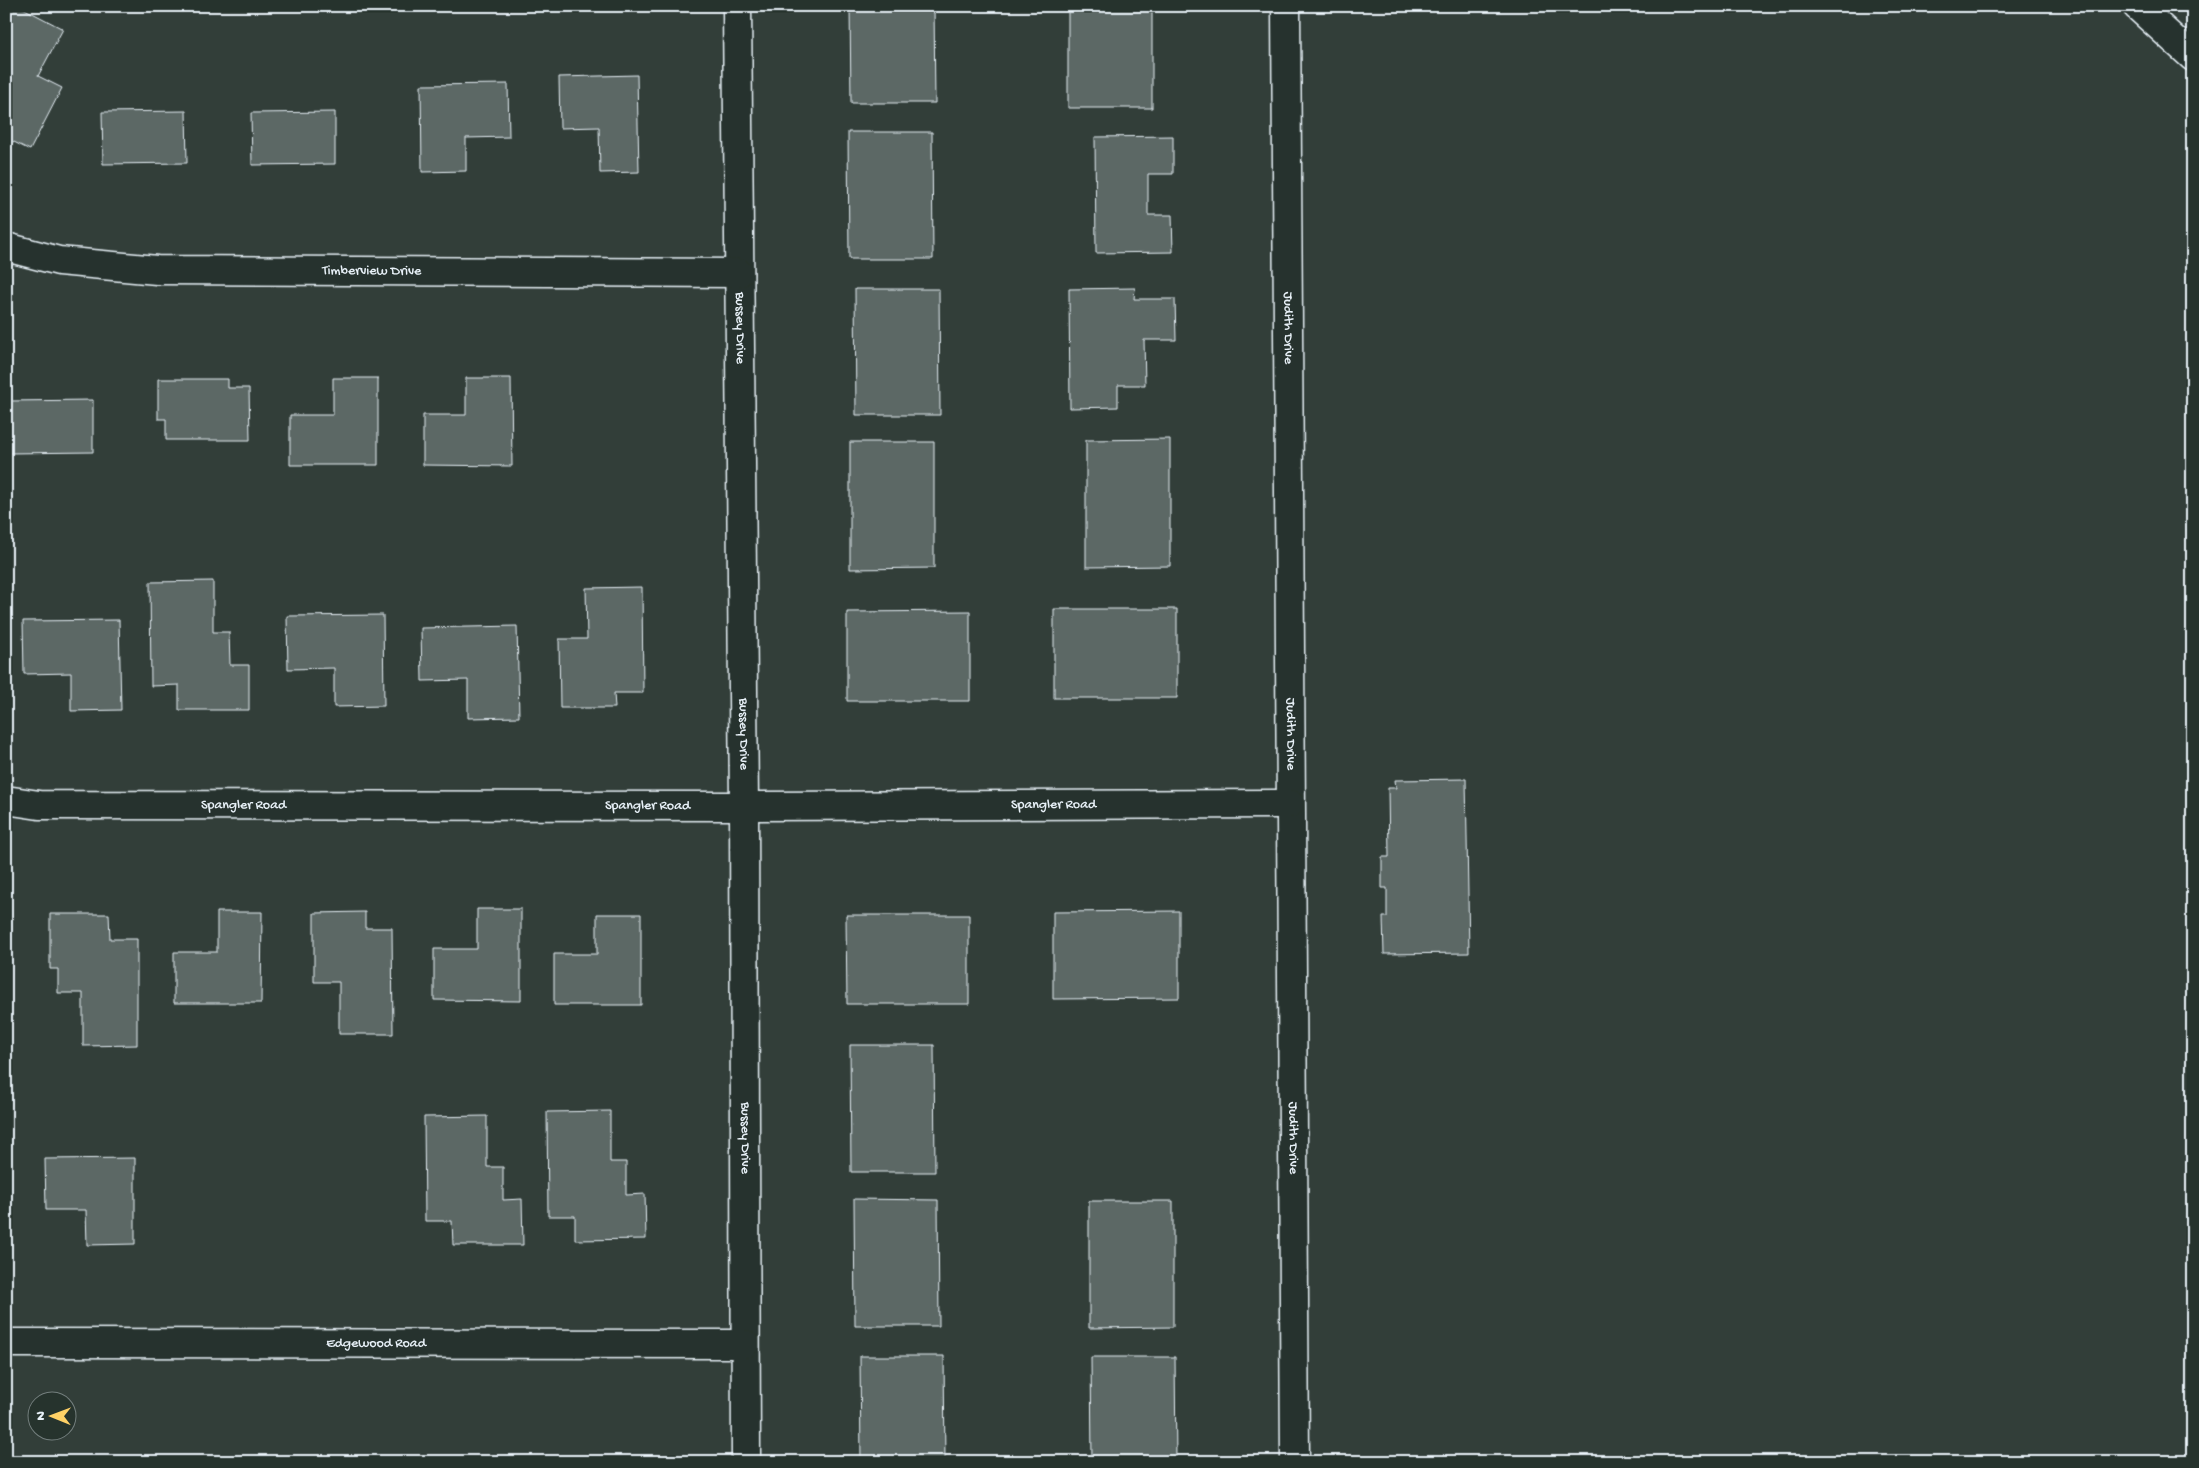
<svg xmlns="http://www.w3.org/2000/svg" width="2199" height="1468" viewBox="0 0 2199 1468" font-family="'Gochi Hand',sans-serif">
  <style>
    .building { fill: #5c6865; stroke: #e8f1f8 }
    .lines { fill: none; stroke-linecap: round; stroke-linejoin: round }
    .street-casing { stroke: #e8f1f8; stroke-width: 31 }
    .secondary-casing { stroke: #e8f1f8; stroke-width: 31 }
    .street { stroke: #26332d; stroke-width: 28 }
    .secondary { stroke: #26332d; stroke-width: 28 }
    .labels { text-anchor: middle; dominant-baseline: central; stroke-width: 4.5; stroke-linejoin: round; paint-order: stroke }
    .street-label { font-size: 14px; fill: #e8f1f8; stroke: #26332d }
  </style>
  <rect width="100%" height="100%" fill="#323e39"/>
  <filter id="ink" filterUnits="userSpaceOnUse"><feTurbulence type="fractalNoise" baseFrequency=".02" numOctaves="2"/><feDisplacementMap in="SourceGraphic" scale="10" xChannelSelector="R" yChannelSelector="G"/><feConvolveMatrix kernelMatrix="1 2 1 2 8 2 1 2 1" color-interpolation-filters="sRGB"/></filter>
  <g filter="url(#ink)">
    <path class="building" d="M13,6H19L63,29L38,76L62,88L30,150L6,138V20Z
      M850,6H934L935,103H851Z
      M1068,6H1152V108H1068Z
      M637,75L639,172L600,173L599,127L560,128L559,77Z
      M508,84L509,137L466,138V171L422,172L421,85Z
      M186,111L187,163L103,164L102,112Z
      M335,112V164L252,165L251,113Z
      M848,132H932L933,259H849Z
      M1173,136V174H1148V215H1172L1173,252L1096,253L1095,137Z
      M1135,288L1134,299H1175L1176,340H1144L1145,385H1118V407L1070,408L1069,289Z
      M855,289H939L940,415H856Z
      M333,378H378V465H290V415H333Z
      M466,378H511L512,466L423,465V415H466Z
      M158,379H228V388H249L250,440H166V419H158Z
      M93,400V452L10,453L9,401Z
      M1170,439V566L1086,567V440Z
      M850,442H934V568L850,569Z
      M213,581V632H229L230,665H249V710H179V685L151,686L150,582Z
      M642,587L643,693H614L615,708H560L559,639H587L586,588Z
      M1054,609H1177V698H1054Z
      M970,611V701H847V612Z
      M383,615L384,706L334,707V668L288,669L287,616Z
      M119,620L121,710L71,711V673L24,674L23,621Z
      M517,626L519,717L468,718V680L422,681L421,628Z
      M1466,779L1469,953L1384,954L1383,917H1387V888H1382V857H1389L1388,788H1396L1395,780Z
      M477,909H521V1001L434,1000V949H477Z
      M1179,911V998L1053,999V912Z
      M217,912H262L261,1003H174V952H217Z
      M365,912V928H392L393,1034H339V982H314V913Z
      M50,914H109L110,939H137V1045L83,1046V993H58V969H50Z
      M597,914H641V1005H554V954H597Z
      M846,915H969V1004H847Z
      M850,1045H934L935,1172H851Z
      M610,1111V1162H626V1195L645,1194L646,1239L575,1240V1216H548L547,1112Z
      M487,1116V1167H503V1200L522,1199L523,1245H453L452,1221H425L424,1117Z
      M135,1158V1244L87,1245L86,1210H46L45,1159Z
      M854,1199L938,1200L939,1326H855Z
      M1089,1201H1173V1327L1089,1328Z
      M860,1356H944L945,1462H861Z
      M1091,1357H1175L1176,1462H1092Z"/>
    <g class="lines">
      <g class="street-casing">
        <g id="street">
          <path id="s1" d="M737,6L744,806L746,1462"/>
          <path id="s2" d="M1286,6L1295,1462"/>
          <path id="s3" d="M6,247L59,261L157,270L739,273"/>
          <path id="s4" d="M6,800L39,805L744,806L1290,804"/>
          <path id="s5" d="M6,1343L745,1344"/>
        </g>
      </g>
      <g class="secondary-casing">
        <path id="secondary" d="M2137,6L2193,57"/>
      </g>
      <use href="#street" class="street"/>
      <use href="#secondary" class="secondary"/>
    </g>
  </g>
  <g class="labels">
    <g class="street-label">
      <text stroke="none"><textPath href="#s3" startOffset="368">Timberview Drive</textPath></text>
      <text stroke="none"><textPath href="#s1" startOffset="322">Bussey Drive</textPath></text>
      <text stroke="none"><textPath href="#s2" startOffset="322">Judith Drive</textPath></text>
      <text stroke="none"><textPath href="#s1" startOffset="728">Bussey Drive</textPath></text>
      <text stroke="none"><textPath href="#s2" startOffset="728">Judith Drive</textPath></text>
      <text stroke="none"><textPath href="#s4" startOffset="1048">Spangler Road</textPath></text>
      <text stroke="none"><textPath href="#s4" startOffset="238">Spangler Road</textPath></text>
      <text stroke="none"><textPath href="#s4" startOffset="642">Spangler Road</textPath></text>
      <text stroke="none"><textPath href="#s1" startOffset="1132">Bussey Drive</textPath></text>
      <text stroke="none"><textPath href="#s2" startOffset="1132">Judith Drive</textPath></text>
      <text stroke="none"><textPath href="#s5" startOffset="370">Edgewood Road</textPath></text>
    </g>
  </g>
  <rect width="2199" height="1468" fill="none" stroke="#26332d" stroke-width="25"/>
  <rect x="12" y="12" width="2174" height="1443" fill="none" stroke="#e8f1f8" stroke-width="2" filter="url(#ink)"/>
  <g transform="translate(52 1416) rotate(271)"><circle r="24" fill="#26332d" stroke="#747f7e"/>
  <path d="M0-4L9 19L0 12L-9 19Z" fill="#ffd166"/>
  <text y="-8" font-size="14" font-weight="bold" text-anchor="middle" fill="#e8f1f8">N</text>
  </g>
</svg>
